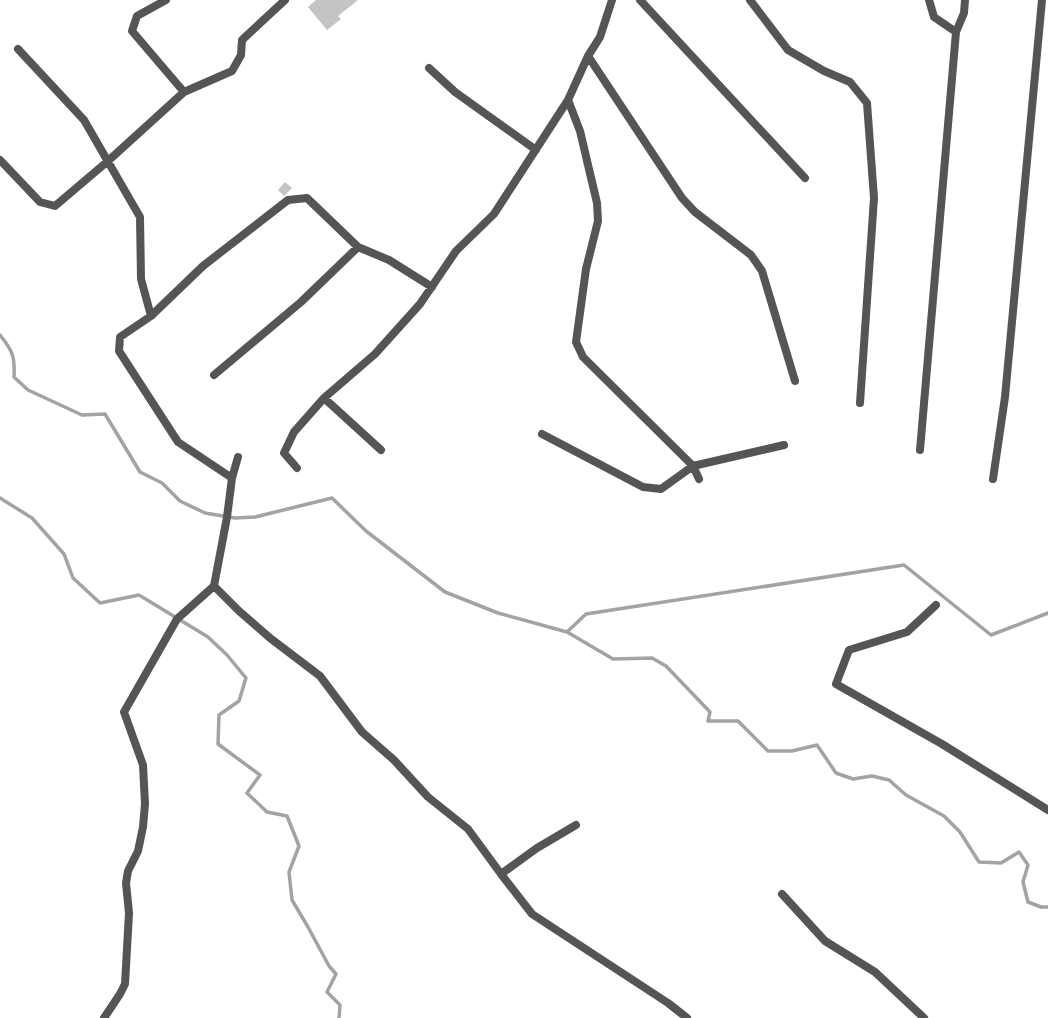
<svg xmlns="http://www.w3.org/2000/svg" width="1048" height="1018" viewBox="0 0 1048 1018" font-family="Commissioner,sans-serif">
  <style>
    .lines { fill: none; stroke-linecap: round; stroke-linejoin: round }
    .stream { stroke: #a3a3a3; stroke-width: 3.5 }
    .building { fill: #c4c4c4 }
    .street { stroke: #555; stroke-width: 8 }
  </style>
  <rect width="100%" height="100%" fill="#fff"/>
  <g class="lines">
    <path class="stream" d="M0,335C13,351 15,357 14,377L28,390L82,415L105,414L140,472L162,483L180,501L205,513L235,518L255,517L332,498L366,531L445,592L498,613L567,632L613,659L652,658L666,666L710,712L708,721H738L768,751H792L817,745L836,773L853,779L872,776L889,780L906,795L944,816L960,832L979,862L1001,863L1019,852L1028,865L1023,882L1028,902L1041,907H1048
      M0,498L32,518L64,554L73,578L100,603L139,595L208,637L227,655L246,678L239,701L219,715L218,744L260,775L247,793L267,812L287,816L299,846L289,872L292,900L308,927L329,966L336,974L327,992L340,1005L339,1018
      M567,632L586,614L904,565L991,635L1048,613"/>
  </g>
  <path class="building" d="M316,0H358L338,16L341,19L327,30L308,7Z
    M285,182L292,188L284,196L278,190Z"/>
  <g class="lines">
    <path class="street" d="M166,0L137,16L132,31L184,92
      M612,0L600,37L588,56L568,100L580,131L597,203L598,221L586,269L576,342L583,357L693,466L699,479
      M640,0L805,178
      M750,0L788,50L824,71L850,82L867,103L874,198L860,403
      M929,0L934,17L956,32L964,13L965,0
      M18,49L84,120L140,217L141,279L151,316
      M588,56L682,198L695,212L751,255L762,271L795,381
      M429,68L455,92L536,150
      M0,160L40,202L55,206L108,161L184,92L232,71L241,55L242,40L285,0
      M214,375L301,302L358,247
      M542,434L643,487L661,489L693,466L784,445
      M381,450L324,398L375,354L420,304L456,251L494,214L568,100
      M920,450L956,32
      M238,457L232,478L227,517L214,586L239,611L270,638L320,676L362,732L394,760L428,797L468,829L501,874L532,914L668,1003L687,1018
      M297,468L284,453L294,432L324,398
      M232,478L178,442L119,351L120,337L151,316L203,266L288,200L307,198L358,247L389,260L432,287
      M993,479L1005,397L1042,0
      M936,605L907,632L849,650L836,684L942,744L1048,810
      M501,874L537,848L576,825
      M782,894L825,941L875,972L924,1018
      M104,1018L120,994L125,984L129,913L126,883L128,871L138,851L143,827L145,804L143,765L124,712L177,619L214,586"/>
  </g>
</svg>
